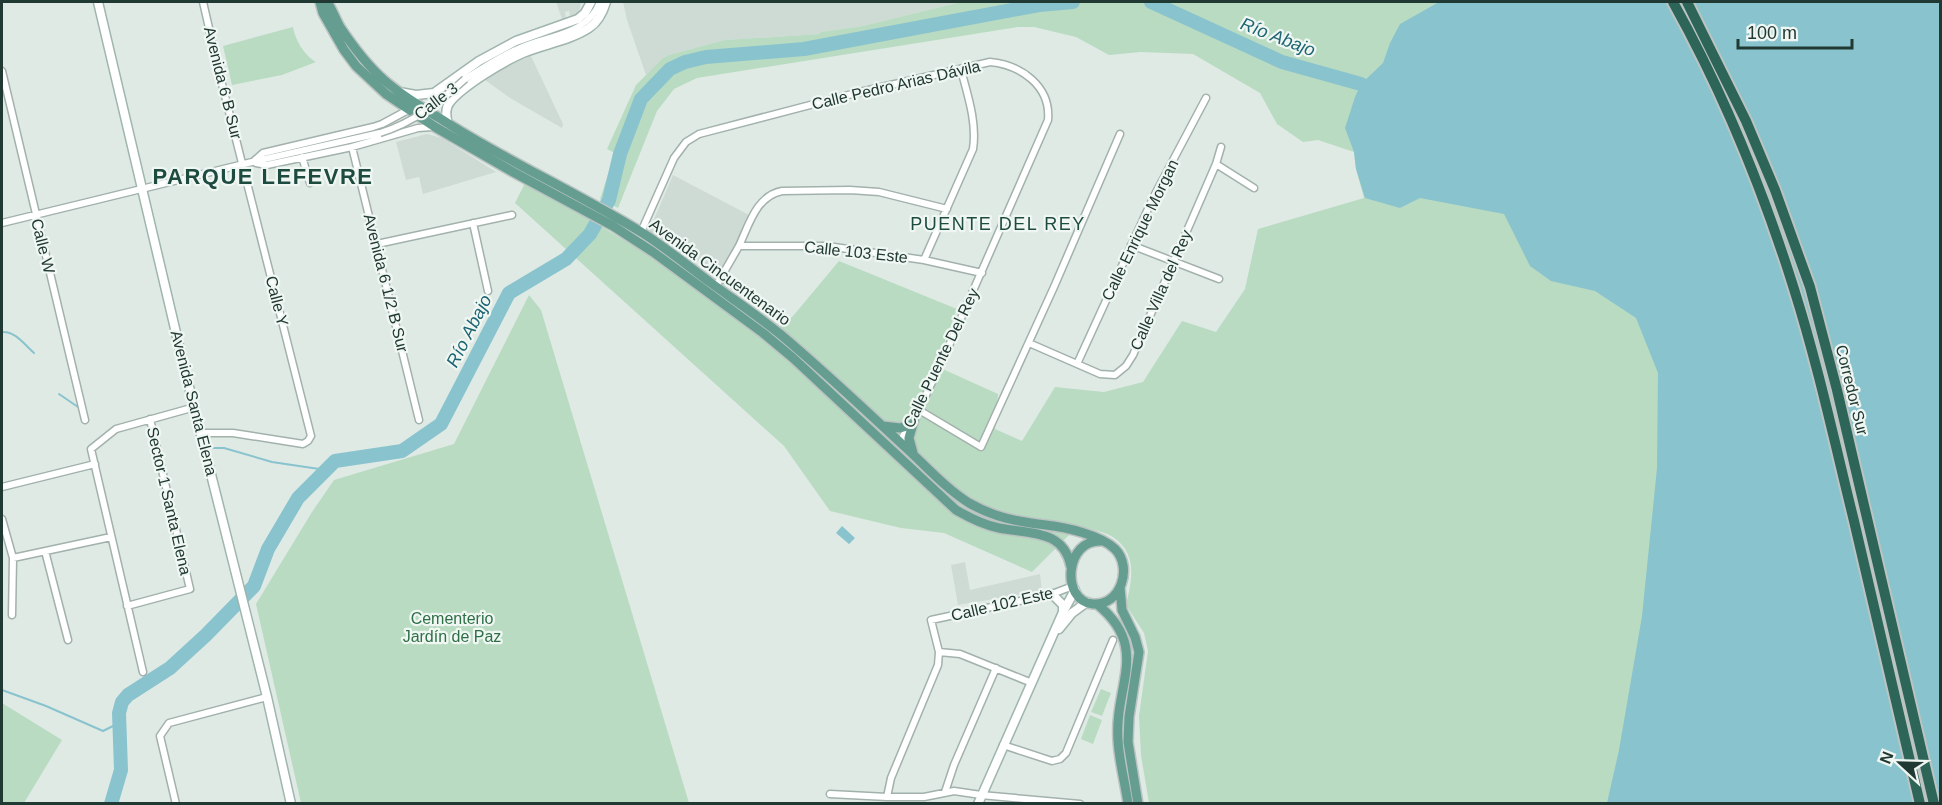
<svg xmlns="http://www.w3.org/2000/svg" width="1942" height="805" viewBox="0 0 1942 805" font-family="Helvetica,sans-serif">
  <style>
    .built { fill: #cedad4 }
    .green { fill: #b9dbc2 }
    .water { fill: #89c3ce }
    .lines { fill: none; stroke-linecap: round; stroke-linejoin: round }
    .stream { stroke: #89c3ce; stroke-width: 2 }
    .river { stroke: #89c3ce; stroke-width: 14 }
    .street-casing { stroke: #a2b1ac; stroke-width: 9 }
    .secondary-casing { stroke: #9fb5ad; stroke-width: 11 }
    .primary-casing { stroke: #bcc4c2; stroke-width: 12 }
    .highway-casing { stroke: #bcc4c2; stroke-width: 14 }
    .street { stroke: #fff; stroke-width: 6 }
    .secondary { stroke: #fff; stroke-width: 8 }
    .primary { stroke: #659e90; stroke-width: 9 }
    .highway { stroke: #2e6559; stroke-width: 10 }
    .street-bridge-casing { stroke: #a2b1ac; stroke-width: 9; stroke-linecap: butt }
    .street-bridge { stroke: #fff; stroke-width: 6 }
    .labels { text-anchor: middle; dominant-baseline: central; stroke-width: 4.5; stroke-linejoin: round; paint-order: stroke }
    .street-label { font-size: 16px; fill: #213933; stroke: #f0f7f3 }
    .park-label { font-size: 16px; fill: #2d6f46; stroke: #f0f7f3 }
    .water-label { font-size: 18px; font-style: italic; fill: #1e6573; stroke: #f0f7f3 }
    .neighbourhood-label { font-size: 18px; letter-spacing: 1.5px; fill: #1e4b40; stroke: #f0f7f3 }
    .district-label { font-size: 22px; font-weight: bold; letter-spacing: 1.5px; fill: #1e4b40; stroke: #f0f7f3 }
  </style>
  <rect width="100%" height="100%" fill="#dfeae5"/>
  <path class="built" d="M556,2H581L579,13L570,16L569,11L565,12L566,18L562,19Z
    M623,2H961L863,26L821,32V34L724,40L669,55L646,75L627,20Z
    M531,56L563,124L562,128L510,98L485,80L509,65Z
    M427,134L442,138L496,172L423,194L419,177L406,180L396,142Z
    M673,175L751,216L737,244L720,274L649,231Z
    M965,562L970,590L1040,574L1042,591L958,605L951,565Z"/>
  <path class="green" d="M961,2H1940L1547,86L1940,803H1149L1141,755L1139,716L1148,651L1144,633L1126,605C1132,580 1138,554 1113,537C1104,531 1088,529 1078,526L1032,572L944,533L901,528L830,511L784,446L515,203L526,181L640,250L710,298L765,340L793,316L839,261L957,309L936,366L998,394L995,429L1022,441L1055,387L1104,392L1143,382L1182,321L1216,332L1245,289L1258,229L1364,198L1356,169L1354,152L1318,140L1303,142L1277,124L1260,93L1193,54L1141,52L1109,55L1076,37L1034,27H1018L697,78L674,89L657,111L618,208L600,199L615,153L607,149L636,85L662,59L669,55L724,40L820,34L821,32L863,26Z
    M293,27C295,40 305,56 316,62L282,75L232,85L223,46Z
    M529,295L541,310L689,803H301L256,604L312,512L334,480L454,444Z
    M1101,689L1111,693L1102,716L1091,712Z
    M2,703L62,740L24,803H2Z
    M1090,715L1102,720L1093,744L1081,739Z"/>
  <path class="water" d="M1439,2H1940V803H1607L1619,750L1642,616L1657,468L1658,373L1636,318L1595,291L1551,281L1530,266L1504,214L1420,198L1400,208L1365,198L1356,169L1354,152L1345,128L1355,97L1361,84L1383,63L1390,43L1400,24Z
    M842,526L855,538L849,544L836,533Z"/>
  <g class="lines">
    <path class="stream" d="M2,332C15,331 24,344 34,353
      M59,394L78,407
      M212,448H224L272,462L326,470
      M2,690L46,706L103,731L119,723"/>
    <path class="river" d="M1151,2L1282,62L1361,84
      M111,804L121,770L119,713L122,702L128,695L170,668L206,635L254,586L268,549L298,498L335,461L402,451L441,424L509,293L566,259L590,234L609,200L620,154L641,99L670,69L685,62L706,57L804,49L1039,5L1073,2"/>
    <g class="street-casing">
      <path id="street" d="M2,71L85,420
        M465,79C482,69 499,57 518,49C547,35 587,36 600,2
        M352,147L419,420
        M302,157L310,183
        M255,160L263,153L373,127L382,124L408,110
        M256,163L267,165L286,161L352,147L418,128L432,127
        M1216,164L1254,188
        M2,223L252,162L380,133
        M473,223L488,291
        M641,232L674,158L686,142L699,134L856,93L990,62C1021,65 1051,86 1048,120L951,341L919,410L900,441
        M377,244L512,215
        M1131,245L1219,279
        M739,246C749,225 756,196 782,191L850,190L879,192L947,209
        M924,260L973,149C977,123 968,96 961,70
        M721,277L786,320
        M716,286L739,246H827L924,260L982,273
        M1029,343L1100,374L1115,375L1126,366L1133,355L1216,164L1221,147
        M1077,364L1153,198L1206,98
        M919,410L981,447L1054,287L1120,134
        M201,433H233L303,444L308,441L311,436L221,80L203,2
        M2,487L95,464
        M2,519L13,558L12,615
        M45,551L68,640
        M13,558L111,537
        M127,606L190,589L150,419
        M939,652L960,654L1032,683
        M143,672L91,449L116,429L195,407
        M1003,745L1052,761L1060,759L1066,753L1113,640
        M945,792L954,765L996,668
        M830,794L887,797H924L954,791L981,795L1080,804
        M887,797L891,778L938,665L939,652L931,620L1052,594L1073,586
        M176,804L160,736L169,723L267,697"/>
    </g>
    <g class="secondary-casing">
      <path id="secondary" d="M98,2L185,371L267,697L291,804
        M399,92L416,95L434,93L479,61L516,41L578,19L585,13L591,2
        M448,124C446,117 445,108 450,102C463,86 504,61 523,53C544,44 569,41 589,28C598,22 603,12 606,2
        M1052,594L1063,605V611
        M1059,629L1072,613L1087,602
        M978,804L1063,612L1075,590"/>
    </g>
    <g class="primary-casing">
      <path id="primary" d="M320,2L323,13L344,50L356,66L386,94L435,127L513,172L613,226L653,252L763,333L793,358L956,510C970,518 984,525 999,528C1029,534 1064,529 1071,567
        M327,2C332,9 335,18 340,27C352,45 367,65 384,80C401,95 421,107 441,119C484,147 530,170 576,195C598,207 620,219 641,232C665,247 688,266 711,283C734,300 758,316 780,334C823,370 863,408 904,446C925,465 945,488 969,503C993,517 1018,522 1046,525C1065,527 1101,535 1115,549C1133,567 1121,606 1093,604C1060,601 1065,538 1102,541
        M883,426L900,428L910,425
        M913,453L909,438L915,417
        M1120,587L1122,610L1135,637L1139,652L1129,717L1128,742L1138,804
        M1097,604C1151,648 1114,685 1118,740C1119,761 1125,782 1128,804"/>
    </g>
    <g class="highway-casing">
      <path id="highway" d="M1673,2C1723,92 1763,190 1794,289C1818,365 1835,444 1854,521C1876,615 1898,709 1920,804
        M1687,2L1746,121L1775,190L1810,287L1837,390L1934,804"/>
    </g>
    <use href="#street" class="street"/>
    <use href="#secondary" class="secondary"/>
    <use href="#primary" class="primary"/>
    <use href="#highway" class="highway"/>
    <g class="street-bridge-casing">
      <path id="street-bridge" d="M380,133C413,123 440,102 465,79"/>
    </g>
    <use href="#street-bridge" class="street-bridge"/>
  </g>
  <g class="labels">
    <g class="street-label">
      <text transform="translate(223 83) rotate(76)">Avenida 6 B Sur</text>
      <text transform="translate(896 85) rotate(-13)">Calle Pedro Arias Dávila</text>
      <text transform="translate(436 101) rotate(-37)">Calle 3</text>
      <text transform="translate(1140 230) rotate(-64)">Calle Enrique Morgan</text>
      <text transform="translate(43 246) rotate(76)">Calle W</text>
      <text transform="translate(856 252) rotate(6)">Calle 103 Este</text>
      <text transform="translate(720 272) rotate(36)">Avenida Cincuentenario</text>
      <text transform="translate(386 283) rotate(76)">Avenida 6 1/2 B Sur</text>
      <text transform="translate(1161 290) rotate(-66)">Calle Villa del Rey</text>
      <text transform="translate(277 301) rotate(76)">Calle Y</text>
      <text transform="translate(941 358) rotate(-64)">Calle Puente Del Rey</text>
      <text transform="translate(1852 390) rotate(76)">Corredor Sur</text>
      <text transform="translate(194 403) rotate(76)">Avenida Santa Elena</text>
      <text transform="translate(169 501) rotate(77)">Sector 1 Santa Elena</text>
      <text transform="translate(1002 604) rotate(-13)">Calle 102 Este</text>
    </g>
    <g class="park-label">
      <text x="452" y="618">Cementerio<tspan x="452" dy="18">Jardín de Paz</tspan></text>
    </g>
    <g class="water-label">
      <text transform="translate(1278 37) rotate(21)">Río Abajo</text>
      <text transform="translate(469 331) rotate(-63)">Río Abajo</text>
    </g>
    <g class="neighbourhood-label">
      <text x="998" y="224">PUENTE DEL REY</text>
    </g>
    <g class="district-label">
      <text x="263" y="176">PARQUE LEFEVRE</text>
    </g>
  </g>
  <rect width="1942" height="805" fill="none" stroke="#213933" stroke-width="6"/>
  <g transform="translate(1900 763) rotate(292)" stroke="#f0f7f3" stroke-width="4.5" paint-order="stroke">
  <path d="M0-4.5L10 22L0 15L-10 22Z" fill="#213933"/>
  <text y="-9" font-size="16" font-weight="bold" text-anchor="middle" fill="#213933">N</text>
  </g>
  <path d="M1738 39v9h114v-9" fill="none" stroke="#213933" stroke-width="3"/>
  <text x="1747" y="39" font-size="18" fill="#213933" stroke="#f0f7f3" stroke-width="4.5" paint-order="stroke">100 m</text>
</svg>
